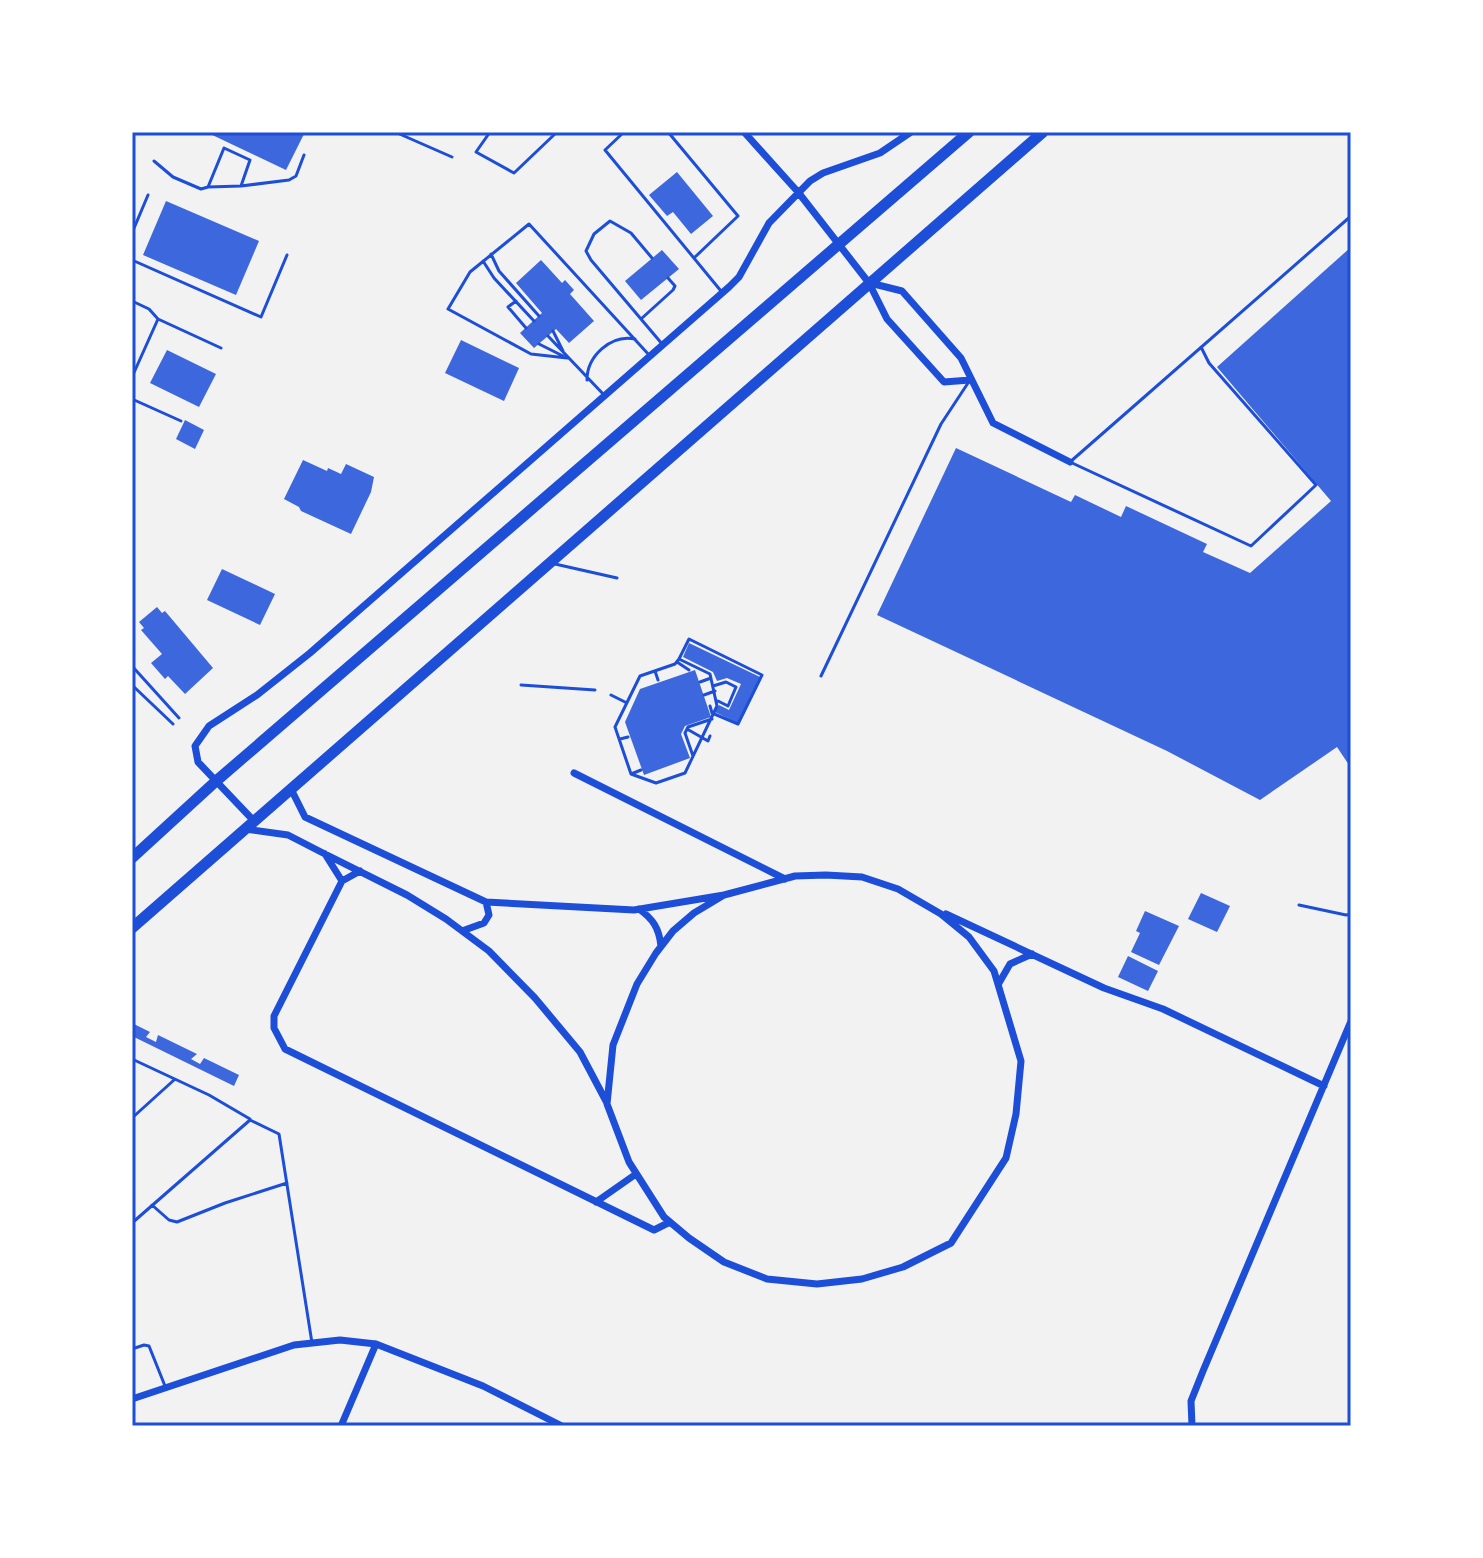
<svg xmlns="http://www.w3.org/2000/svg" width="1483" height="1558" viewBox="0 0 1483 1558" font-family="'Nunito Sans',sans-serif">
  <style>
    .building { fill: #3d67dc }
    .lines { fill: none; stroke-linecap: round; stroke-linejoin: round }
    .path { stroke: #1d4ed8; stroke-width: 3 }
    .service { stroke: #1d4ed8; stroke-width: 3 }
    .minor { stroke: #1d4ed8; stroke-width: 7 }
    .primary { stroke: #1d4ed8; stroke-width: 11 }
    .neatline { fill: none; stroke: #1d4ed8; stroke-width: 3 }
  </style>
  <rect width="100%" height="100%" fill="#f2f2f2"/>
  <path class="building" d="M206,132H305L286,170Z
    M677,172L713,216L691,234L673,212L667,216L649,195Z
    M166,201L259,241L236,295L143,255Z
    M1351,247V768L1337,747L1260,800L1167,751L877,615L956,448L1071,502L1075,495L1121,517L1126,506L1207,544L1203,552L1250,573L1331,501L1217,367Z
    M662,250L679,269L641,300L625,281Z
    M541,260L562,283L565,280L574,290L570,294L594,321L569,343L556,329L534,348L520,333L542,313L516,283Z
    M461,340L519,368L504,401L445,373Z
    M167,350L216,374L199,407L150,383Z
    M185,420L204,430L195,449L176,439Z
    M303,460L327,471L328,468L341,474L346,464L374,477L371,492L351,534L301,511L299,507L284,499Z
    M222,569L275,594L260,625L207,600Z
    M157,607L162,613L165,611L213,668L185,694L168,676L165,679L151,663L162,654L141,630L144,628L139,622Z
    M689,643L760,677L738,723L715,712L719,705L729,710L741,684L727,678L717,681L713,672L683,657Z
    M695,670L711,717L685,726L681,734L690,758L644,775L625,722L640,689Z
    M1201,893L1230,906L1217,932L1188,919Z
    M1145,911L1179,926L1159,965L1131,952L1140,933L1136,931Z
    M1128,956L1158,971L1148,991L1118,977Z
    M132,1023L150,1032L146,1037L156,1042L158,1035L197,1054L191,1059L200,1064L204,1058L239,1075L234,1086L132,1036Z"/>
  <g class="lines">
    <path class="path" d="M679,659L710,674L717,706L685,773L656,783L631,774L615,727L640,676L675,664Z
      M679,659L689,639L762,675L738,724L712,713L710,706
      M677,662L689,670
      M655,671L658,680
      M700,682L711,678
      M521,685L595,690
      M713,686L726,682L736,687L728,706L718,701
      M611,695L625,702
      M704,695L715,691
      M687,729L708,741L710,736
      M620,739L628,737
      M693,756L685,733L688,727L712,719
      M631,774L641,770"/>
    <path class="service" d="M395,132L452,157
      M490,132L476,152L514,173L557,132
      M624,132L605,150L721,291
      M668,132L738,216L695,257
      M154,161L173,177L201,189L208,187L224,148L250,160L241,186L208,187
      M241,186L289,180L296,176L304,155
      M132,233L148,195
      M491,254L499,271L539,316
      M652,258L631,233L610,221L594,234L586,251L591,260L663,345
      M132,260L261,317L287,255
      M483,261L494,278L534,321
      M132,301L149,309L158,319L221,348
      M516,301L508,307L526,328
      M641,319L673,290L675,286L668,278
      M553,331L563,351
      M548,336L605,396
      M539,344L563,356
      M1201,347L1209,363L1316,485L1251,546L1070,462L1351,216
      M567,358L531,354L448,309L470,272L529,224L650,356
      M132,377L158,319
      M587,380C587,356 611,334 635,339
      M132,399L181,421
      M132,546V550
      M555,564L617,578
      M132,666L179,718
      M821,676L941,424L968,383
      M132,685L173,724
      M1299,905L1346,915L1351,914
      M132,1059L209,1095L250,1119
      M132,1118L174,1080
      M152,1205L169,1220L177,1222L225,1203L287,1183
      M132,1223L250,1120L279,1134L312,1343
      M132,1349L144,1345L149,1346L165,1386"/>
    <path class="minor" d="M744,132L798,192L869,283L887,319L944,382L970,380
      M870,283L902,291L961,358L993,423L1070,462
      M574,773L785,879
      M291,789L305,817L486,902L634,910L724,895L795,876L826,875L862,877L898,889L941,914L969,937L994,971L1021,1061L1016,1114L1006,1158L951,1243L903,1267L862,1279L817,1284L767,1279L724,1262L689,1238L664,1217L629,1162L607,1104L613,1045L637,984L656,953L673,931L694,913L724,895
      M254,821L198,762L195,746L209,726L257,695L310,653L729,287L739,277L769,223L810,181L823,173L880,153L911,132
      M245,829L288,835L323,853L407,895L446,919L489,951L535,998L580,1052L607,1103
      M325,854L342,881
      M360,871L342,881L274,1016V1028L285,1049L654,1230L670,1222
      M639,909C653,919 659,928 661,946
      M946,914L1104,988L1163,1009L1324,1086
      M462,931L484,923L489,915L486,902
      M999,983L1010,964L1032,954
      M596,1202L636,1174
      M132,1399L294,1345L340,1340L376,1344L483,1386L562,1426
      M341,1426L376,1344
      M1192,1426L1191,1401L1203,1371L1351,1021"/>
    <path class="primary" d="M132,858L215,782L969,132
      M132,928L1043,132"/>
  </g>
  <rect width="1483" height="1558" fill="none" stroke="#ffffff" stroke-width="268"/>
  <rect x="134" y="134" width="1215" height="1290" class="neatline"/>
</svg>
